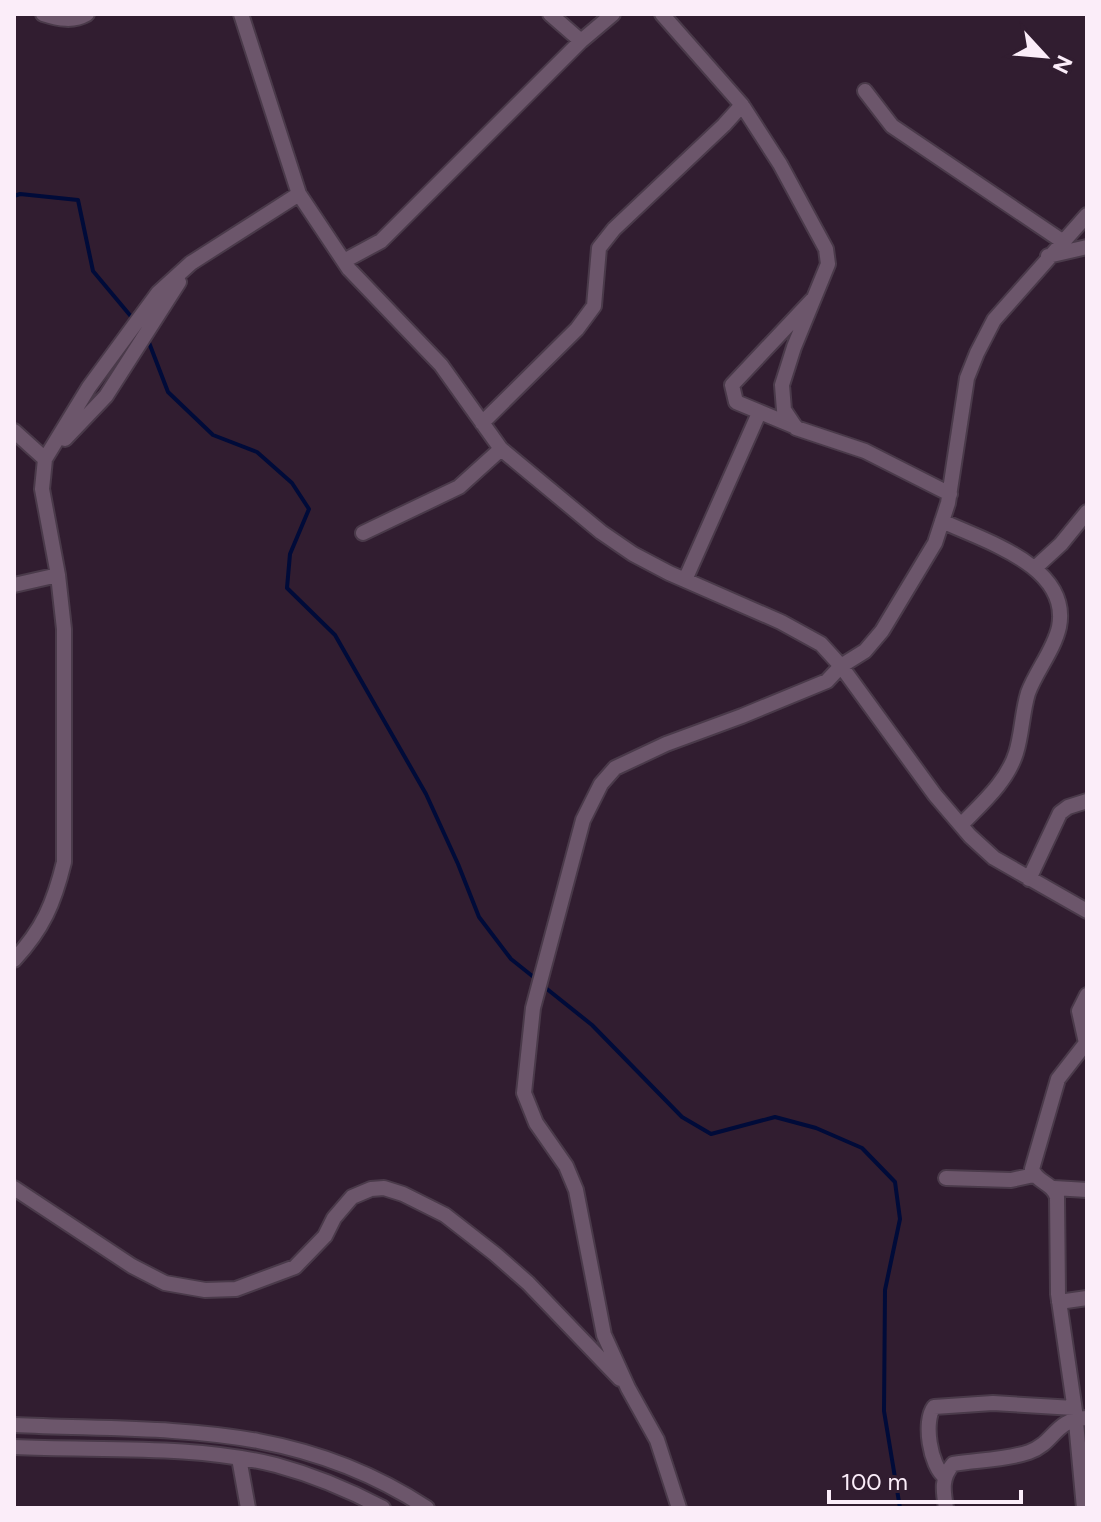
<svg xmlns="http://www.w3.org/2000/svg" width="1101" height="1522" viewBox="0 0 1101 1522" font-family="Figtree,sans-serif">
  <style>
    .lines { fill: none; stroke-linecap: round; stroke-linejoin: round }
    .stream { stroke: #000b39; stroke-width: 4 }
    .minor-casing { stroke: #4a3a4a; stroke-width: 18 }
    .minor { stroke: #6c566b; stroke-width: 14 }
  </style>
  <rect width="100%" height="100%" fill="#311d30"/>
  <g class="lines">
    <path class="stream" d="M14,196L20,194L78,200L93,271L134,320
      M148,340L168,392L213,435L257,452L292,483L309,509L290,554L287,588L335,635L426,794L458,864L479,917L511,959L536,979
      M542,985L592,1025L682,1117L711,1134L775,1117L816,1128L862,1148L895,1182L900,1219L885,1290L884,1411L900,1508"/>
    <g class="minor-casing">
      <path id="minor" d="M43,14C59,19 73,22 87,14
        M241,14L299,194L349,269L441,365L501,449L601,532L633,554L669,573L781,622L821,644L841,666L935,795L970,836L994,858L1087,911
        M550,14L581,41
        M662,14L742,105L780,164L826,249L828,264L794,347L782,385L784,410L796,428L865,451L950,494
        M865,91L892,126L1062,241
        M1048,256L1087,247
        M344,261L381,241L581,41L613,14
        M482,423L577,329L594,306L599,248L614,229L724,125L742,105
        M796,427L736,402L732,385L812,300
        M14,431L45,459
        M65,439L106,396L179,282
        M942,521C984,541 1071,566 1059,627C1054,650 1036,671 1028,693C1022,713 1022,734 1016,753C1007,782 981,804 961,825
        M363,533L459,487L501,449
        M1036,567L1061,544L1087,512
        M685,580L759,413
        M14,585L58,575
        M1029,879L1060,813L1068,807L1087,801
        M14,960C43,929 54,903 64,862V629L58,575L42,489L45,459L89,387L158,293L191,263L299,194
        M946,1178L1011,1180L1034,1175
        M14,1188L132,1266L165,1283L205,1290L236,1289L295,1267L325,1236L334,1218L352,1197L371,1189L384,1188L403,1194L445,1215L495,1254L528,1283L620,1379
        M1054,1188L1087,1190
        M1059,1302L1087,1298
        M14,1425C166,1432 293,1420 427,1508
        M14,1447C100,1451 191,1444 276,1465C313,1475 349,1490 383,1508
        M239,1458L248,1508
        M945,1477C930,1466 923,1421 934,1407L993,1403L1074,1408
        M679,1508L657,1440L628,1388L604,1335L576,1190L566,1166L536,1123L524,1093L533,1008L583,820L601,784L615,768L666,744L742,716L827,681L841,666L865,651L882,631L935,543L948,503L967,378L977,353L994,320L1087,215
        M946,1508C943,1490 941,1478 953,1464C977,1460 1006,1460 1029,1452C1055,1443 1054,1419 1087,1418
        M1084,1508L1075,1411L1058,1294L1057,1197C1052,1182 1037,1183 1032,1169L1058,1079L1086,1043L1079,1011L1087,995"/>
    </g>
    <use href="#minor" class="minor"/>
  </g>
  <rect width="1101" height="1522" fill="none" stroke="#fbedf9" stroke-width="32"/>
  <g transform="translate(1045 56) rotate(116)" stroke="#311d30" stroke-width="6" paint-order="stroke">
  <path d="M0-6L14 30L0 20L-14 30Z" fill="#fbedf9"/>
  <text y="-12" font-size="22" font-weight="bold" text-anchor="middle" fill="#fbedf9">N</text>
  </g>
  <path d="M829 1490v12h192v-12" fill="none" stroke="#fbedf9" stroke-width="4"/>
  <text x="841" y="1490" font-size="24" fill="#fbedf9" stroke="#311d30" stroke-width="6" paint-order="stroke">100 m</text>
</svg>
